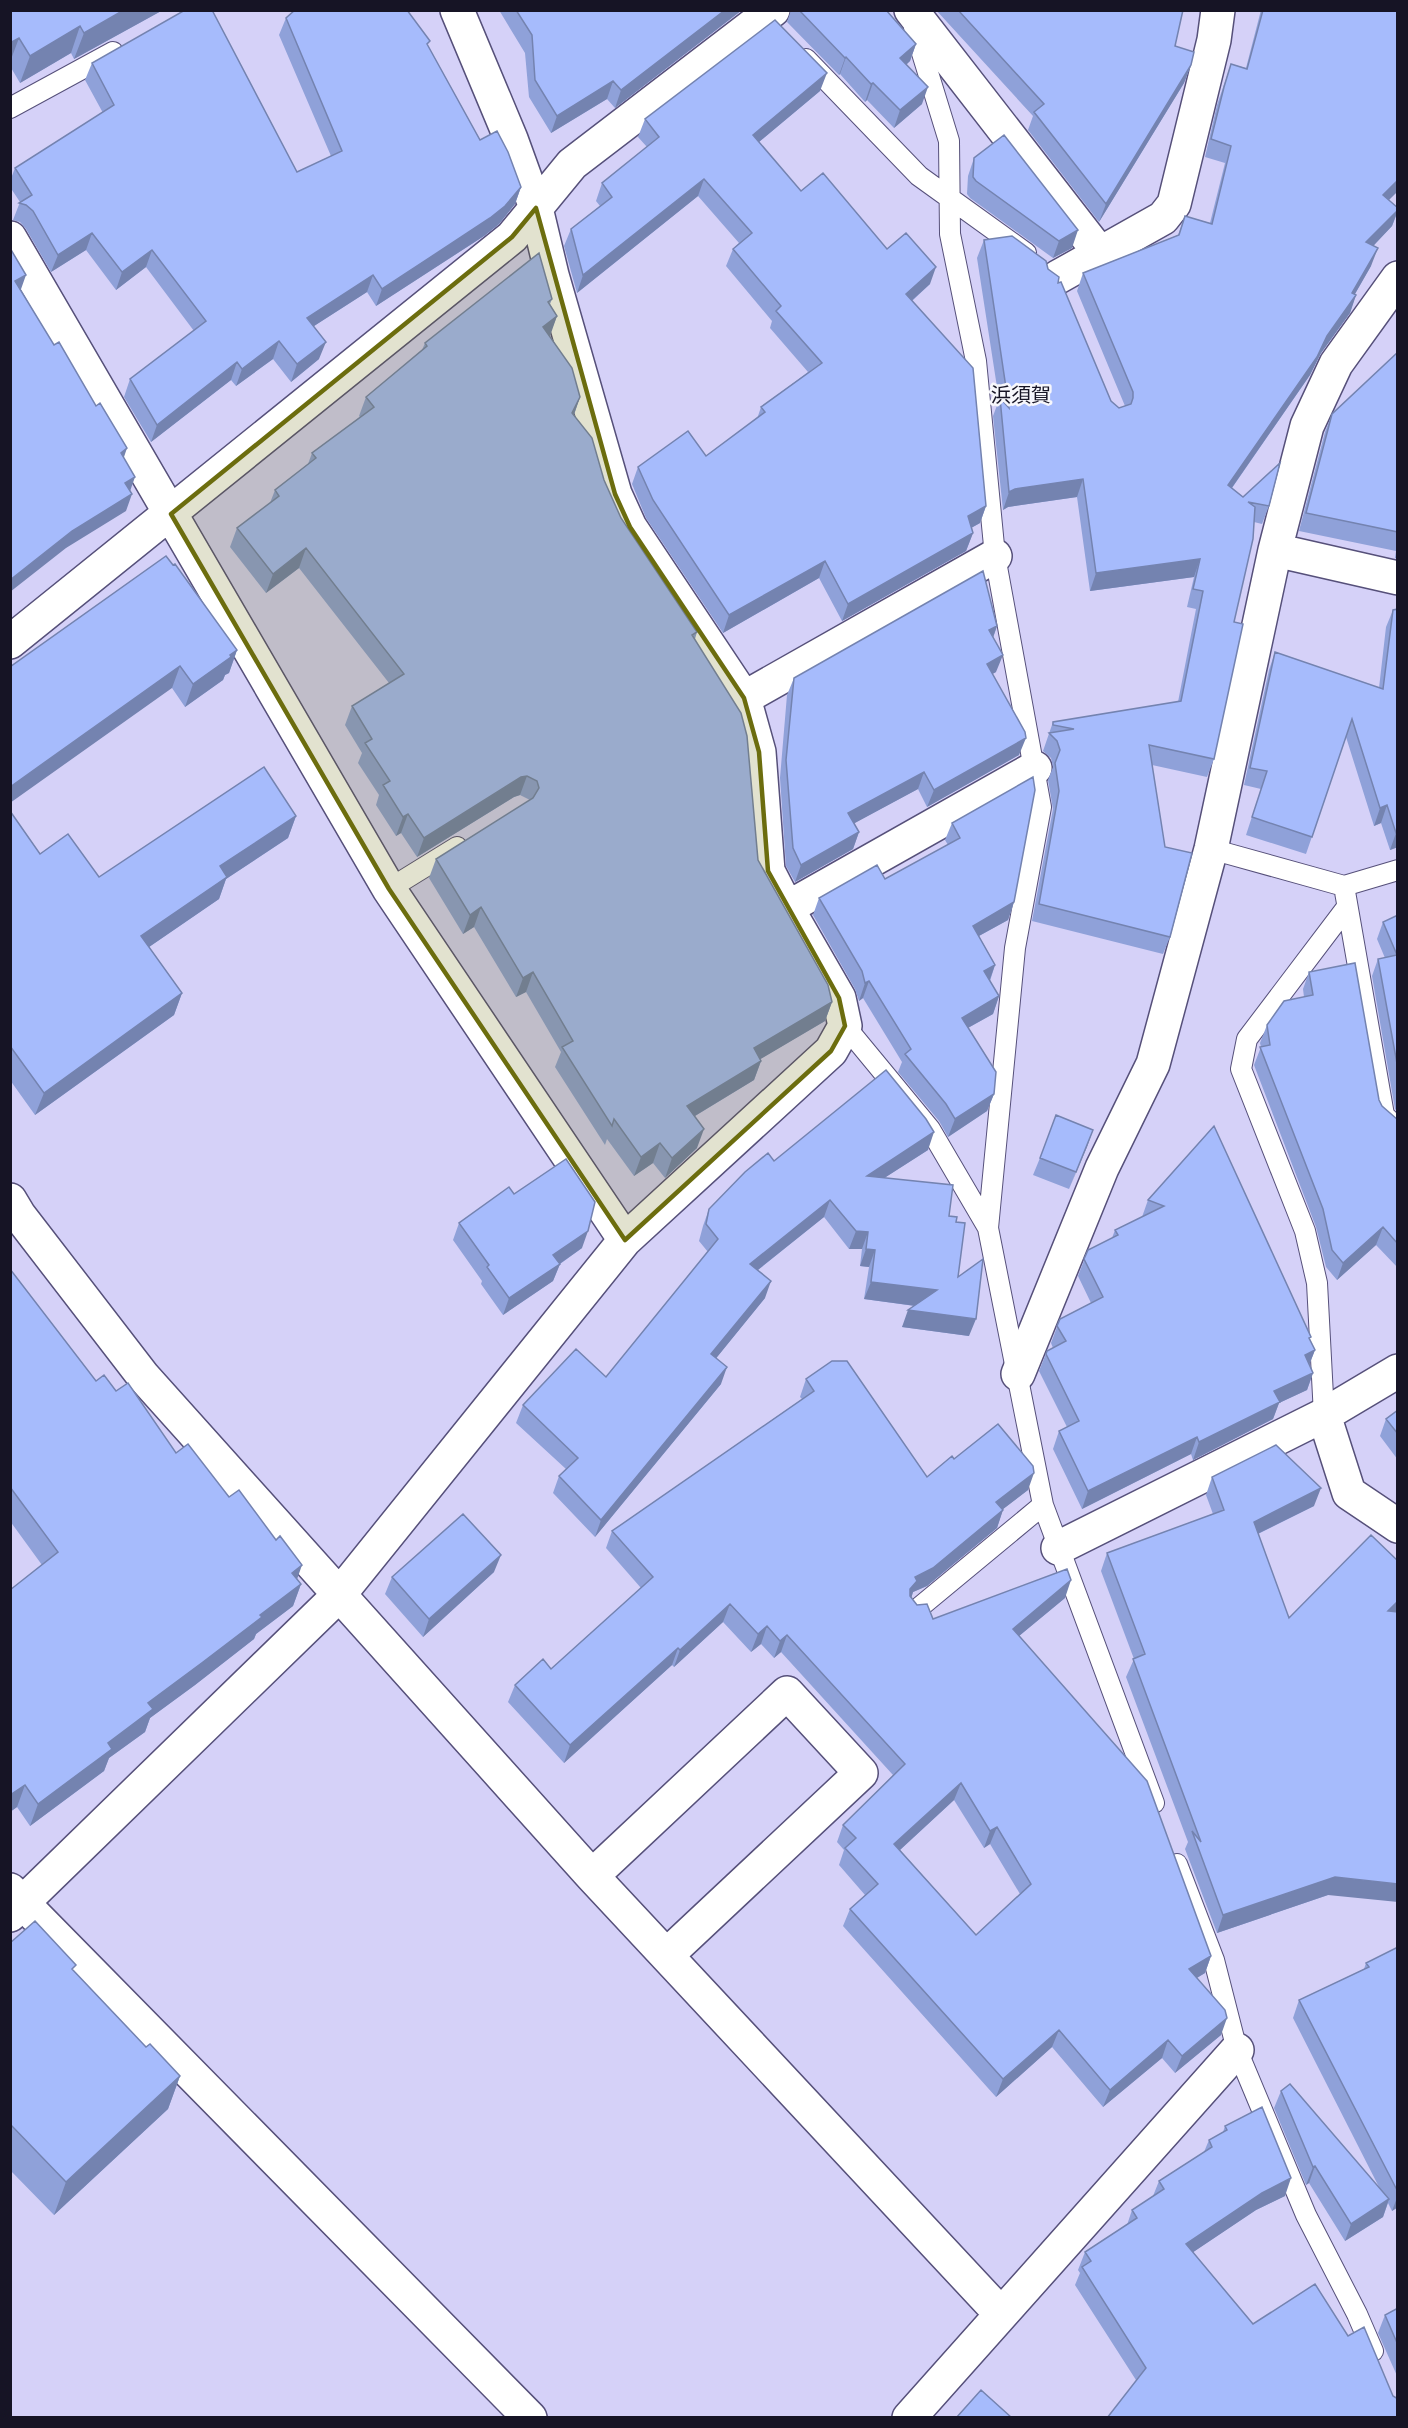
<svg xmlns="http://www.w3.org/2000/svg" width="1408" height="2428" viewBox="0 0 1408 2428" font-family="Manrope,'Noto Sans JP',sans-serif">
  <style>
    .lines { fill: none; stroke-linecap: round; stroke-linejoin: round }
    .service-casing { stroke: #56507a; stroke-width: 22 }
    .minor-casing { stroke: #56507a; stroke-width: 36 }
    .tertiary-casing { stroke: #56507a; stroke-width: 36 }
    .service { stroke: #fff; stroke-width: 20 }
    .minor { stroke: #fff; stroke-width: 33 }
    .tertiary { stroke: #fff; stroke-width: 33 }
    .wall { fill: #8fa1d9; fill-rule: evenodd }
    .shaded-wall { fill: #7483b0 }
    .building { fill: #a6bbfc; stroke: #7483b0; stroke-width: 1.5; fill-rule: evenodd }
    .marked { fill: #6c6d0e; fill-opacity: 0.2; stroke: #6c6d0e; stroke-width: 4.5; stroke-linejoin: round }
    .labels { text-anchor: middle; dominant-baseline: central; stroke-width: 5; stroke-linejoin: round; paint-order: stroke }
    .neighbourhood-label { font-size: 20px; fill: #161425; stroke: #f7f7fc }
  </style>
  <rect width="100%" height="100%" fill="#d5d1f8"/>
  <g class="lines">
    <g class="service-casing">
      <path id="service" d="M914,27L949,141L950,234L976,361L995,556L1041,807L1015,948L988,1228L1043,1505L1154,1803
        M806,59L919,176L1026,253
        M10,108L113,52
        M1211,849L1344,886L1398,870
        M1344,886L1384,1115L1398,1129
        M389,889L457,847
        M845,1026L930,1129L988,1228
        M1324,1415L1317,1283L1305,1231L1241,1069L1247,1039L1347,907
        M915,1611L1043,1505
        M1177,1864L1214,1960L1237,2050L1306,2215L1357,2314L1373,2351"/>
    </g>
    <g class="minor-casing">
      <path id="minor" d="M911,10L1099,252
        M10,238L389,889L625,1240
        M1058,277L1163,218L1174,204L1214,40L1218,10
        M1275,550L1398,578
        M10,642L512,237L572,164L773,10
        M744,698L995,556
        M787,908L1035,768
        M10,1200L19,1215L143,1376L592,1876L1000,2313
        M1018,1374L1102,1168L1153,1064L1211,849L1275,550L1307,426L1336,364L1398,278
        M1324,1415L1349,1493L1398,1526
        M1058,1548L1324,1415L1398,1371
        M592,1876L787,1693L861,1773L667,1955
        M10,1915L339,1595L625,1240L831,1051L845,1026L839,998L787,908L768,871L759,752L744,698L630,527L615,494L552,275L536,208L511,139L457,10
        M909,2418L1237,2050"/>
    </g>
    <g class="tertiary-casing">
      <path id="tertiary" d="M10,1890L530,2418"/>
    </g>
    <use href="#service" class="service"/>
    <use href="#minor" class="minor"/>
    <use href="#tertiary" class="tertiary"/>
  </g>
  <path class="wall" d="M10,10H163L74,59L71,53L20,83L10,66Z
    M499,10H742L615,108L607,99L551,133L529,97L525,53Z
    M791,10H886L916,44L910,61L906,65L922,104L894,128L867,100L865,102L840,74L839,75L787,22Z
    M936,10H1183L1175,46L1191,65L1184,83L1099,222L1028,130L1033,116Z
    M1261,10H1398V191L1388,200L1398,208V211L1392,226L1373,246L1371,266L1355,294L1356,295L1350,313L1321,353L1310,375L1232,488L1243,497L1269,506L1262,524L1254,522L1234,622L1214,759L1207,777L1152,765L1170,937L1163,954L1032,921L1053,809L1048,780L1053,767L1051,758L1043,751L1053,722L1178,702L1196,609L1187,607L1194,577L1090,591L1077,497L1008,507L1003,510L993,416L999,400L977,258L984,240L1048,269L1058,283L1111,401L1119,408L1125,406L1077,291L1083,273L1178,235L1185,216L1210,223L1225,163L1205,157L1217,105L1231,64L1246,68Z
    M286,18L428,46L480,140L521,187L515,204L499,224L484,236L376,306L367,292L314,326L319,359L291,382L273,359L236,386L231,380L151,442L124,397L130,379L194,331L146,267L116,290L86,250L51,272L26,229L20,222L13,220L20,202L10,187V181L15,168L103,113L85,80L92,63L297,172L331,156L279,35Z
    M820,91L759,142L801,191L887,249L930,284L912,301L986,506L980,523L971,528L973,533L966,551L842,621L819,578L723,633L646,518L632,484L638,467L706,456L757,419L761,407L808,372L770,328L772,321L726,266L733,249L739,243L698,196L577,293L564,246L571,229L600,206L596,201L602,183L647,147L638,137L645,119Z
    M974,158L1072,248L1053,258L970,198L967,194L968,176Z
    M552,299L550,304L557,316L549,336L580,397L574,415L621,518L697,632L695,639L758,860L832,1002L825,1021L760,1059L761,1061L754,1080L695,1116L697,1148L665,1178L653,1163L634,1176L607,1139L605,1145L555,1067L561,1052L526,992L516,997L474,927L463,934L429,878L436,859L530,800L520,795L514,797L417,857L401,833L396,836L376,805L379,795L358,763L362,753L345,725L352,706L389,683L299,568L266,593L230,547L237,528L270,503L275,490L308,464L312,453L360,417L359,416L366,397L422,350L425,343Z
    M1398,352V559L1395,558L1396,551L1299,531L1325,432L1332,414Z
    M1398,609V847L1390,850L1381,823L1374,826L1346,737L1306,854L1246,835L1261,789L1244,785L1269,670L1275,652L1379,688L1386,627L1393,610Z
    M997,626L993,638L996,672L992,674L1019,755L927,807L918,789L854,823L859,832L853,849L795,882L786,866L780,778L787,695L794,678Z
    M237,650L229,673L225,675L223,680L185,707L172,688L10,667Z
    M10,811L40,854L99,877L296,816L288,838L226,879L219,899L149,947L182,993L174,1015L35,1115L10,1080Z
    M952,823L1014,902L1008,920L979,936L995,965L990,981L999,996L993,1014L968,1028L994,1094L987,1111L948,1137L939,1121L898,1072L902,1062L863,998L859,1001L855,989L813,915L819,898L885,879L948,845L945,840Z
    M1398,915V1112L1395,1109L1372,976L1378,959L1385,958L1377,939L1383,922Z
    M1309,972L1382,1106L1398,1120V1268L1376,1245L1337,1280L1326,1267L1316,1227L1254,1065L1261,1047L1260,1043L1267,1025L1304,997L1303,989Z
    M1214,1126L1315,1350L1309,1365L1313,1373L1307,1390L1279,1403L1273,1419L1193,1460L1191,1454L1082,1509L1053,1449L1059,1431L1067,1427L1039,1371L1047,1351L1053,1348L1051,1343L1060,1319L1091,1303L1078,1276L1088,1250L1112,1238L1115,1230L1142,1217L1148,1200Z
    M1093,1130L1069,1189L1033,1175L1040,1158Z
    M928,1150L884,1178L949,1216L956,1222L958,1277L969,1336L902,1327L915,1306L864,1299L869,1267L860,1266L862,1249H849L824,1217L758,1270L765,1298L716,1358L721,1384L595,1537L553,1493L559,1476L566,1469L516,1423L523,1405L606,1377L708,1252L699,1241L703,1226L709,1209L774,1161Z
    M514,1194L582,1248L560,1264L553,1281L503,1315L481,1284L482,1281L453,1240L459,1223Z
    M10,1269L96,1381L116,1391L176,1453L229,1497L301,1584L293,1606L256,1634L254,1639L195,1685L150,1718L145,1732L109,1758L104,1771L30,1826L17,1807L10,1812V1590L42,1565L10,1521Z
    M806,1379L927,1477L954,1459L1028,1490L1003,1509L997,1528L927,1586L913,1592L911,1598L917,1605L933,1619L1065,1598L1019,1636L1211,1956L1205,1973L1197,1978L1221,2035L1175,2073L1162,2058L1103,2107L1052,2047L996,2097L843,1926L850,1909L865,1895L839,1865L844,1850L837,1842L843,1825L893,1775L781,1652L774,1658L761,1644L751,1652L723,1622L674,1667L672,1665L564,1763L508,1702L515,1685L551,1669L641,1588L606,1548L612,1531L802,1399L800,1397ZM954,1800L984,1848L990,1844L1020,1894L976,1935L900,1850Z
    M1398,1410V1460L1380,1436L1386,1419Z
    M1212,1477L1314,1506L1258,1534L1289,1618L1328,1895L1217,1933L1185,1849L1188,1842L1126,1677L1134,1659L1101,1571L1107,1553L1213,1514L1206,1495Z
    M494,1572L423,1637L385,1594L392,1577Z
    M10,1943L74,1971L146,2047L180,2076L168,2109L54,2215L10,2170Z
    M1398,1947V2207L1392,2211L1388,2203L1383,2217L1345,2241L1309,2183L1306,2185L1274,2108L1281,2091L1380,2189L1293,2018L1299,2000L1364,1969L1366,1963Z
    M1225,2126L1285,2196L1256,2210L1193,2252L1253,2324L1348,2336L1393,2396L1136,2380L1075,2285L1080,2273L1078,2270L1085,2252L1127,2225L1132,2210L1153,2196L1159,2181L1204,2152L1209,2140L1223,2132Z
    M1398,2308V2378L1378,2333L1385,2315Z"/>
  <path class="shaded-wall" d="M124,10H163L74,59L84,33Z
    M725,10H742L615,108L621,90Z
    M80,26L71,53L20,83L30,56Z
    M19,38L10,62V43Z
    M916,44L910,61L894,76L900,58Z
    M846,57L840,74L839,75L845,58Z
    M1191,65L1184,83L1099,222L1106,204Z
    M827,73L820,91L747,152L753,135Z
    M613,81L607,99L551,133L557,116Z
    M873,83L867,100L865,102L871,84Z
    M928,87L922,104L894,128L900,110Z
    M704,179L698,196L577,293L583,275Z
    M1398,180V191L1376,213L1383,195Z
    M521,187L515,204L499,224L484,236L376,306L382,289Z
    M1398,210L1392,226L1360,260L1366,242Z
    M1078,230L1072,248L1053,258L1059,241Z
    M92,233L86,250L51,272L58,255Z
    M1378,248L1371,266L1348,306L1356,295L1350,313L1321,353L1310,375L1222,502L1228,485L1327,336Z
    M152,250L146,267L116,290L122,272Z
    M936,267L930,284L899,312L906,294Z
    M26,275L20,292L15,281Z
    M373,275L367,292L300,335L307,318Z
    M557,316L550,336L536,346L543,327Z
    M279,341L273,359L236,386L242,369Z
    M326,342L319,359L291,382L297,364Z
    M237,362L231,380L151,442L157,425Z
    M580,397L573,417L572,413Z
    M127,448L121,466V453Z
    M135,477L129,494L125,483Z
    M1083,479L1077,497L1008,507L1003,510L1009,492L1015,489Z
    M132,494L126,511L66,548L10,592V580L72,531Z
    M986,506L980,523L962,533L968,516Z
    M973,533L966,551L842,621L848,604Z
    M306,548L299,568L266,593L273,574Z
    M1200,559L1194,577L1090,591L1096,573Z
    M825,561L819,578L723,633L729,615Z
    M997,626L991,643L989,630Z
    M237,650L229,673L225,675L223,680L185,707L193,684Z
    M1003,655L996,672L980,681L987,664Z
    M180,666L172,688L10,803V787Z
    M1026,738L1019,755L927,807L934,790Z
    M924,772L918,789L842,830L848,813Z
    M527,776L520,795L514,797L417,857L424,838L521,777Z
    M1387,805L1381,823L1374,826L1380,808Z
    M408,814L401,833L396,836L403,817Z
    M296,816L288,838L226,879L219,899L133,958L141,936L220,866Z
    M859,832L853,849L795,882L801,865Z
    M1398,832V847L1390,850L1396,833Z
    M1014,902L1008,920L966,943L973,926Z
    M481,907L474,927L463,934L470,915Z
    M995,965L989,982L984,971Z
    M533,972L526,992L516,997L523,978Z
    M869,981L863,998L859,1001L865,983Z
    M182,993L174,1015L35,1115L44,1093Z
    M999,996L993,1014L955,1035L962,1018Z
    M832,1002L825,1021L747,1067L754,1048Z
    M761,1061L754,1080L680,1125L687,1106Z
    M994,1094L987,1111L948,1137L955,1119Z
    M704,1129L697,1148L665,1178L672,1158Z
    M1093,1130L1087,1147L1069,1189L1076,1172Z
    M934,1132L928,1150L861,1193L867,1176Z
    M660,1143L653,1163L634,1176L641,1157Z
    M830,1200L824,1217L744,1281L750,1264Z
    M1383,1227L1376,1245L1337,1280L1343,1263Z
    M588,1231L582,1248L558,1265L560,1264L553,1281L503,1315L509,1298L553,1255Z
    M856,1231L868,1232L862,1249H849Z
    M866,1249L875,1250L869,1267L860,1266Z
    M771,1281L765,1298L705,1372L711,1354Z
    M871,1282L937,1290L931,1308L864,1299Z
    M908,1310L976,1319L969,1336L902,1327Z
    M1315,1350L1308,1368L1305,1355Z
    M727,1367L721,1384L595,1537L601,1520Z
    M1313,1373L1307,1390L1279,1403L1273,1419L1193,1460L1199,1442L1274,1391Z
    M1197,1437L1191,1454L1082,1509L1088,1491Z
    M1034,1473L1028,1490L990,1519L996,1502Z
    M1321,1488L1314,1506L1247,1539L1254,1522Z
    M1003,1510L997,1528L927,1586L913,1592L911,1599L904,1606L915,1577Z
    M501,1555L494,1572L423,1637L429,1619Z
    M302,1565L294,1588L292,1573Z
    M1071,1580L1065,1598L1007,1646L1013,1629Z
    M301,1584L293,1606L256,1634L254,1639L195,1685L150,1718L145,1732L109,1758L104,1771L30,1826L38,1804L108,1743L148,1703L260,1615Z
    M1398,1601V1613L1388,1611Z
    M730,1604L723,1622L674,1667L680,1650Z
    M767,1626L761,1644L751,1652L758,1634Z
    M787,1635L781,1652L774,1658L780,1641Z
    M678,1648L672,1665L564,1763L570,1745Z
    M961,1783L954,1800L888,1861L894,1844Z
    M25,1785L17,1807L10,1812V1795Z
    M997,1827L990,1844L984,1848L990,1831Z
    M1335,1877L1398,1884V1902L1328,1895L1217,1933L1223,1915Z
    M1211,1956L1205,1973L1183,1986L1189,1969Z
    M1227,2018L1221,2035L1175,2073L1182,2056Z
    M1059,2030L1052,2047L996,2097L1003,2079Z
    M1168,2040L1162,2058L1103,2107L1110,2090Z
    M180,2076L168,2109L54,2215L66,2182Z
    M1315,2166L1309,2183L1306,2185L1313,2167Z
    M1291,2178L1285,2196L1256,2210L1180,2261L1186,2244L1262,2193Z
    M1398,2195V2207L1392,2211Z
    M1389,2199L1383,2217L1345,2241L1351,2224Z"/>
  <path class="building" d="M10,10H124L84,33L80,26L30,56L19,38L10,43Z
    M185,10H212L297,172L342,151L286,18L295,10H407L430,41L427,44L480,140L497,131L508,152L521,187L505,206L490,218L382,289L373,275L307,318L326,342L297,364L279,341L242,369L237,362L157,425L130,379L206,321L152,250L122,272L92,233L58,255L33,211L26,205L19,203L32,195L15,168L114,105L92,63Z
    M516,10H725L621,90L613,81L557,116L535,80L532,35Z
    M799,10H886L916,44L900,58L928,87L900,110L873,83L871,84L846,57L845,58Z
    M958,10H1183L1175,46L1194,52L1191,65L1106,204L1034,112L1044,104Z
    M1263,10H1398V180L1383,195L1398,208V210L1366,242L1378,248L1352,293L1356,295L1327,336L1317,357L1228,485L1243,497L1280,463L1269,506L1248,502L1255,507L1253,539L1234,622L1243,624L1214,759L1149,745L1165,847L1192,853L1170,937L1039,904L1059,791L1055,763L1060,750L1057,741L1049,733L1074,729L1053,725V722L1181,701L1203,591L1193,589L1200,559L1096,573L1083,479L1015,489L1009,492L1000,398L1009,408L984,240L1012,236L1046,261L1048,269L1059,277L1058,283L1061,282L1111,401L1119,408L1131,404L1133,398V392L1083,273L1179,235L1185,216L1212,224L1231,146L1211,139L1224,87L1231,64L1247,69Z
    M775,20L827,73L753,135L801,191L823,173L887,249L906,233L936,267L906,294L973,368L986,506L968,516L973,533L848,604L825,561L729,615L653,500L638,467L688,431L706,456L765,412L761,407L822,363L776,311L781,306L733,249L752,233L704,179L583,275L571,229L612,197L602,183L659,137L645,119Z
    M1004,135L1078,230L1059,241L976,181L973,177L974,158Z
    M10,248L26,275L15,281L54,345L59,342L96,406L100,403L127,448L121,453L135,477L125,483L132,494L72,531L10,580Z
    M539,253L552,299L548,302L557,316L543,327L572,368L580,397L572,413L592,438L604,480L621,518L697,632L692,635L741,713L747,736L758,860L828,985L832,1002L754,1048L761,1061L687,1106L704,1129L672,1158L660,1143L641,1157L614,1119L612,1126L562,1047L573,1041L533,972L523,978L481,907L470,915L436,859L533,798L539,788L537,781L527,776L521,777L424,838L408,814L403,817L383,785L390,781L365,743L372,739L352,706L404,674L306,548L273,574L237,528L279,496L275,490L316,458L312,453L374,407L366,397L427,346L425,343Z
    M1398,352V532L1306,513L1332,414Z
    M166,556L173,565L175,564L237,650L230,655L231,657L193,684L180,666L10,787V667Z
    M983,571L997,626L989,630L1003,655L987,664L1025,732L1026,738L934,790L924,772L848,813L859,832L801,865L793,848L786,760L794,678Z
    M1398,609V832L1396,833L1387,805L1380,808L1352,719L1312,837L1252,817L1267,771L1250,768L1275,652L1383,689L1393,610Z
    M264,767L296,816L220,866L227,877L141,936L182,993L44,1093L10,1046V811L40,854L68,834L99,877Z
    M1033,777L1035,790L1014,902L973,926L995,965L984,971L999,996L962,1018L996,1072L994,1094L955,1119L946,1104L905,1054L911,1049L869,981L865,983L862,971L819,898L877,865L885,879L960,838L952,823Z
    M1398,915V1069L1378,959L1397,955L1383,922Z
    M1355,963L1379,1100L1382,1106L1398,1120V1244L1383,1227L1343,1263L1332,1250L1323,1209L1260,1047L1270,1045L1267,1025L1284,1001L1313,995L1309,972Z
    M886,1070L926,1119L934,1132L867,1176L953,1185L949,1216L957,1217L956,1222L965,1223L958,1277L983,1259L976,1319L908,1310L937,1290L871,1282L875,1250L866,1249L868,1232L856,1231L830,1200L750,1264L771,1281L711,1354L727,1367L601,1520L559,1476L578,1458L523,1405L576,1349L606,1377L718,1239L706,1224L709,1209L745,1172L768,1153L774,1161Z
    M1056,1115L1093,1130L1076,1172L1040,1158Z
    M1214,1126L1311,1337L1309,1338L1315,1350L1305,1355L1313,1373L1274,1391L1280,1402L1199,1442L1197,1437L1088,1491L1059,1431L1079,1421L1046,1354L1047,1351L1066,1341L1057,1326L1060,1319L1103,1297L1084,1259L1088,1250L1118,1235L1115,1230L1164,1206L1148,1200Z
    M566,1159L595,1202L588,1231L553,1255L560,1264L509,1298L487,1267L489,1265L459,1223L509,1187L514,1194Z
    M10,1269L96,1381L104,1375L116,1391L128,1383L176,1453L188,1444L229,1497L239,1490L276,1540L280,1536L302,1565L292,1573L301,1584L260,1615L262,1617L203,1662L148,1703L153,1709L108,1743L112,1749L38,1804L25,1785L10,1795V1590L58,1552L10,1487Z
    M832,1361H847L927,1477L952,1456L954,1459L998,1424L1033,1466L1034,1473L996,1502L1003,1510L933,1568L915,1577L917,1581L910,1589V1596L917,1605L927,1604L933,1619L1067,1569L1071,1580L1013,1629L1147,1781L1211,1956L1189,1969L1225,2010L1227,2018L1182,2056L1168,2040L1110,2090L1059,2030L1003,2079L850,1909L878,1884L845,1848L856,1838L843,1825L905,1764L787,1635L780,1641L767,1626L758,1634L730,1604L680,1650L678,1648L570,1745L515,1685L543,1659L551,1669L653,1577L612,1531L814,1391L806,1379ZM961,1783L990,1831L997,1827L1031,1884L976,1935L894,1844Z
    M1398,1410V1434L1386,1419Z
    M1276,1445L1321,1488L1254,1522L1289,1618L1371,1535L1398,1561V1601L1388,1611L1398,1612V1884L1335,1877L1223,1915L1192,1831L1201,1842L1133,1659L1145,1654L1107,1553L1224,1510L1212,1477Z
    M463,1514L501,1555L429,1619L392,1577Z
    M35,1921L76,1965L72,1969L146,2047L150,2044L180,2076L66,2182L10,2124V1943Z
    M1398,1947V2192L1299,2000L1369,1967L1366,1963Z
    M1290,2084L1389,2199L1351,2224L1315,2166L1313,2167L1281,2091Z
    M1262,2107L1291,2178L1262,2193L1186,2244L1253,2324L1315,2284L1348,2336L1364,2327L1393,2396L1398,2399V2418H1107L1146,2368L1082,2267L1091,2261L1085,2252L1137,2218L1132,2210L1164,2189L1159,2181L1212,2147L1209,2140L1227,2130L1225,2126Z
    M1398,2308V2345L1385,2315Z
    M981,2390L1012,2418H956Z"/>
  <path class="marked" d="M536,208L615,494L630,527L744,698L759,752L768,871L839,998L845,1026L831,1051L625,1240L389,889L171,514L512,237Z"/>
  <g class="labels">
    <g class="neighbourhood-label">
      <text x="1021" y="394">浜須賀</text>
    </g>
  </g>
  <rect width="1408" height="2428" fill="none" stroke="#161425" stroke-width="24"/>
</svg>
